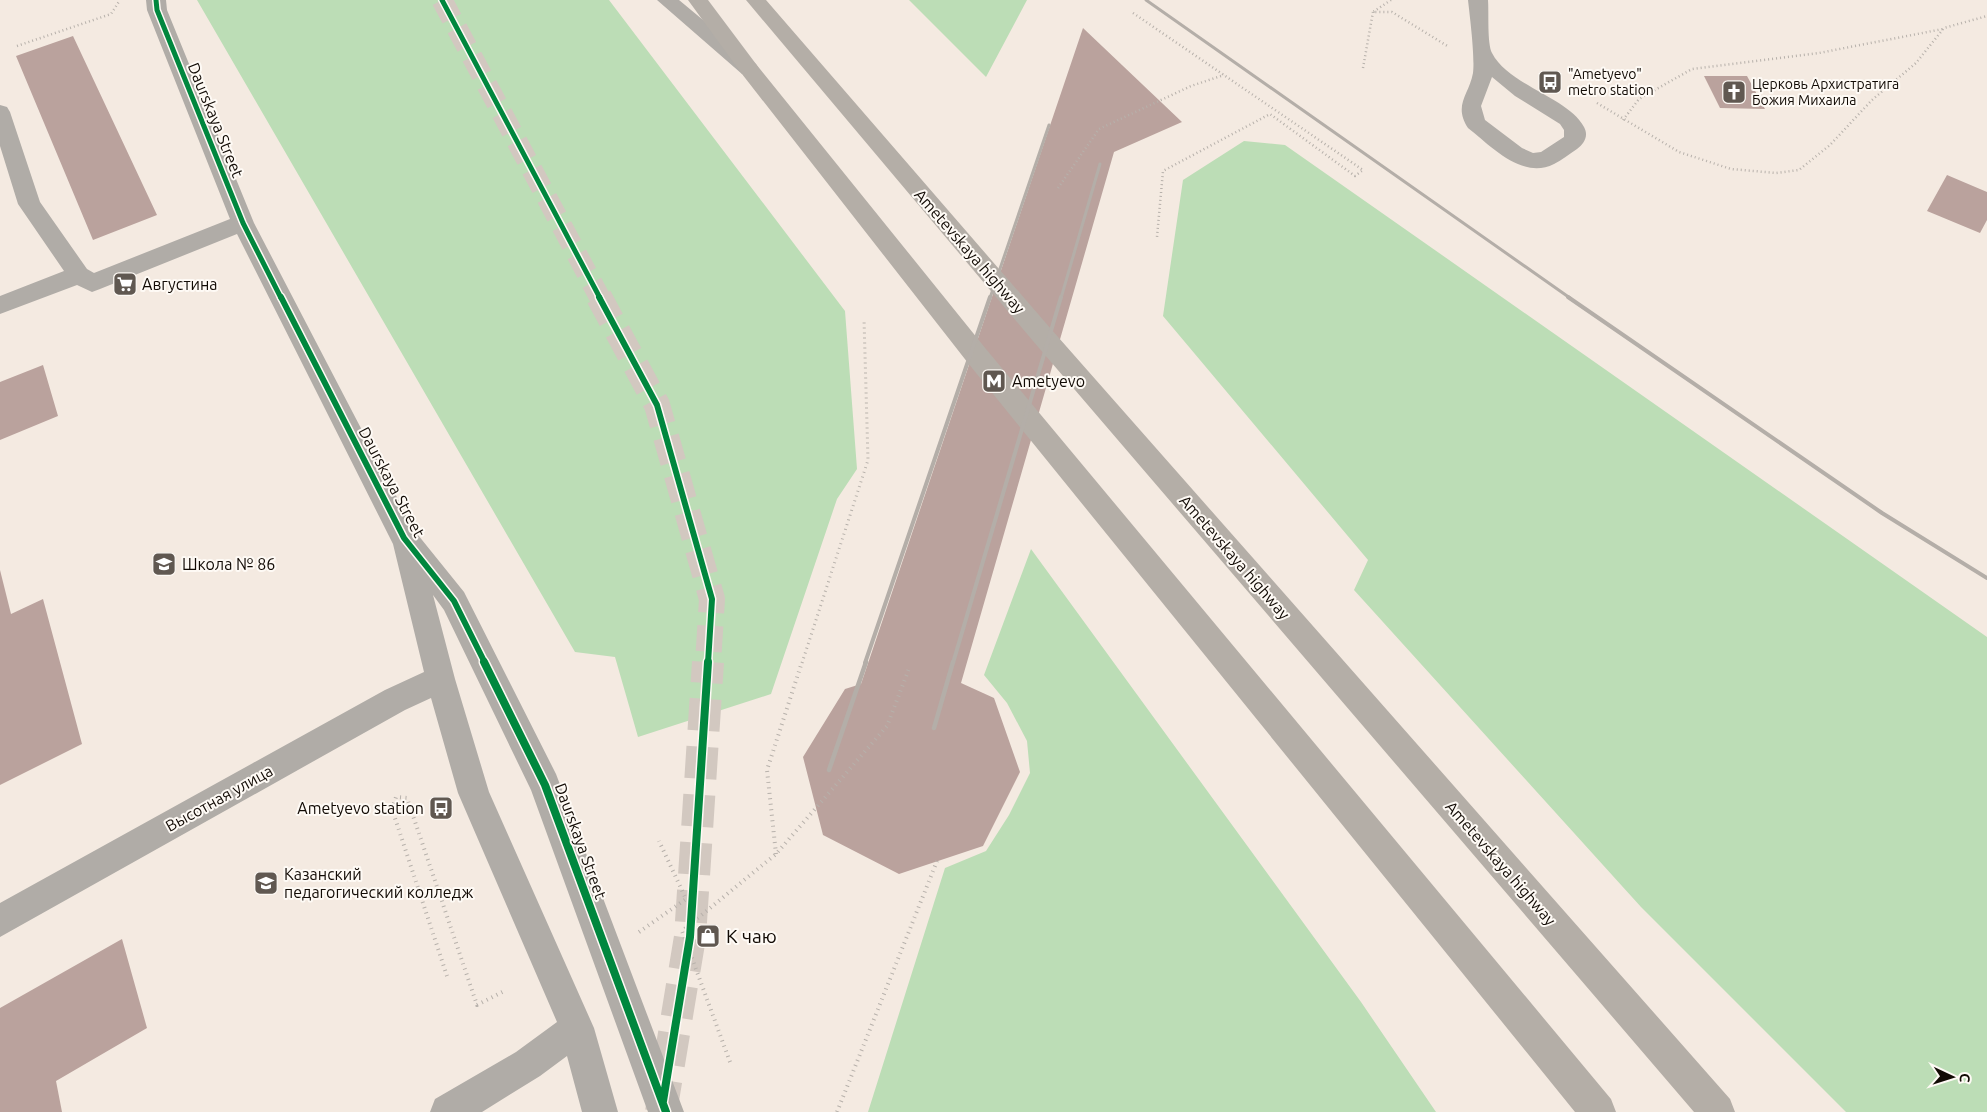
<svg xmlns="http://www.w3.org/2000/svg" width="1987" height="1112" viewBox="0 0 1987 1112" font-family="Ubuntu,sans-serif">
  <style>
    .green { fill: #bcddb6 }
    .building { fill: #baa29d }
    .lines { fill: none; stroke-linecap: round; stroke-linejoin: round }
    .minor-tunnel-far2 { stroke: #d2c8c0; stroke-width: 21; stroke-dasharray: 21 11; stroke-linecap: butt }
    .minor-tunnel-far1 { stroke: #d2c8c0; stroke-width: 26; stroke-dasharray: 26 13; stroke-linecap: butt }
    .minor-tunnel { stroke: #d2c8c0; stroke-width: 32; stroke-dasharray: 32 16; stroke-linecap: butt }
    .path-far2 { stroke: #b7b1ab; stroke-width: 2.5; stroke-dasharray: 1 3; stroke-linecap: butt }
    .path-far1 { stroke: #b7b1ab; stroke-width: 3; stroke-dasharray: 1 4; stroke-linecap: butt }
    .path { stroke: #b7b1ab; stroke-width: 4; stroke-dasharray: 1 4.5; stroke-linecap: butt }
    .minor { fill: #b0aca7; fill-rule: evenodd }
    .major { fill: #b4aea7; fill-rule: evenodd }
    .rail-far2 { stroke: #b4aea8; stroke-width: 3 }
    .rail-far1 { stroke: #b4aea8; stroke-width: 4 }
    .rail { stroke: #b4aea8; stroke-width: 4.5 }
    .cycleway-far2-casing { stroke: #fefaf5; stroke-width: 8 }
    .cycleway-far1-casing { stroke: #fefaf5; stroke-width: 9 }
    .cycleway-casing { stroke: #fefaf5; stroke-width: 11 }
    .cycleway-far2 { stroke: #00873e; stroke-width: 5 }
    .cycleway-far1 { stroke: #00873e; stroke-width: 6 }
    .cycleway { stroke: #00873e; stroke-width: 8 }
    .labels { text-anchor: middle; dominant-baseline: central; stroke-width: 4; stroke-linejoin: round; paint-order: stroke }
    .far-poi-label { font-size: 14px; fill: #110a04; stroke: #fefaf5; text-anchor: start }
    .street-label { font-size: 16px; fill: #110a04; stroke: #fefaf5 }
    .poi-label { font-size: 16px; fill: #110a04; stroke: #fefaf5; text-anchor: start }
    .near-poi-label { font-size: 19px; fill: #110a04; stroke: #fefaf5; text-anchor: start }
  </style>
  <rect width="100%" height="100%" fill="#f4eae1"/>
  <path class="green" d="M197,0H609L845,311L857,469L837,499L771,694L638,737L615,657L575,652Z
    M909,0H1027L986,77Z
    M1244,141L1285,145L1987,637V1112H1846L1641,907L1354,590L1368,560L1163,316L1183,180Z
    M1031,549L1361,1002L1436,1112H868L945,868L986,851L1009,815L1030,773L1027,741L1007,703L984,675Z"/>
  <path class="building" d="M1083,28L1182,122L1114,152L961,683L994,698L1020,772L983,846L899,874L823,835L803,757L845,689L861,684Z
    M73,36L157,215L93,240L16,56Z
    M1704,76H1747L1765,109L1720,108Z
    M1947,175L1987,192V220L1980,233L1927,211Z
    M43,365L58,416L0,440V382Z
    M0,570L11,614L43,599L82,744L0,785Z
    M122,939L147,1028L56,1081L62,1112H0V1008Z"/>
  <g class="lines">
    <path class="minor-tunnel-far2" d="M442,0L600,298"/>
    <path class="minor-tunnel-far1" d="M599,297L657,405L712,599L708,663"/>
    <path class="minor-tunnel" d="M661,1112L690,937L708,662"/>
    <path class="path-far2" d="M1391,0L1373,12H1392L1449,47
      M1133,13L1363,170L1355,176L1270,114L1163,171L1157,237
      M17,46L111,14L120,0
      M1363,68L1373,12
      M1597,103L1679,152L1731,169L1776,173L1799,170L1830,145L1872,100L1916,63L1944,28L1987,16
      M1623,120L1639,99L1692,69L1819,53L1943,29
      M1058,188L1099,129L1191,86L1224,75"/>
    <path class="path-far1" d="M802,663L868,460L864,319"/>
    <path class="path" d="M776,854L767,770L802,662
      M639,932L686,899L659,841
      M447,976L392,809L396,797L407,798L477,1005L506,990
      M730,1062L682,931L776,854L887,726L910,666
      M837,1112L937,861"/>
    <path class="minor" d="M146,0H166L167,10L254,223L414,530L464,592L556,774L684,1112H648L531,790L444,610L433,595L455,679L489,792L594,1028L618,1112H582L567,1056L540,1076L482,1112H430L435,1099L516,1052L557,1022L458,793L431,698L405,710L0,937V903L385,690L424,672L393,544L237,234L100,289L92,292L77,285L0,314V296L64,271L18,204L0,146V105L7,107L10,112L40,202L87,269L94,273L230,219L147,10Z
      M657,0H679L756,64L759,69L756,74L749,75L742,74Z
      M1468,0H1488C1489,13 1487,43 1492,53C1509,86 1568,97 1584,127C1589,136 1584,144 1577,149C1569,154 1562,160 1554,164C1522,180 1491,146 1468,128C1453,105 1469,95 1473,73C1475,57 1470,18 1468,0ZM1492,77L1515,96L1560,124L1564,130V137L1541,152L1533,153L1522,148L1485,120L1481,106Z"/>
    <path class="major" d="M688,0H708L756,64L986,349L1611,1099L1616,1112H1575L968,363L742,74Z
      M746,0H766L1051,329L1730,1099L1735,1112H1694L1033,341Z"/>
    <path class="rail-far2" d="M1146,0L1570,298
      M990,298L1049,125
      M1061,298L1100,164"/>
    <path class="rail-far1" d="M1568,297L1882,513L1987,578
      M865,663L990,297
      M953,663L1061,297"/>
    <path class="rail" d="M934,728L953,662
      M829,770L866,662"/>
    <g class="cycleway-far2-casing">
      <path id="cycleway-far2" d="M156,0L157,10L243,223L281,298
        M442,0L600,298"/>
    </g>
    <g class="cycleway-far1-casing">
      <path id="cycleway-far1" d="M281,297L404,538L454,601L485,663
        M599,297L657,405L712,599L708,663"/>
    </g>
    <g class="cycleway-casing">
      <path id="cycleway" d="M484,662L545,785L666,1112
        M663,1101L690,937L708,662"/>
    </g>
    <use href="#cycleway-far2" class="cycleway-far2"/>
    <use href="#cycleway-far1" class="cycleway-far1"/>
    <use href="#cycleway" class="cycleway"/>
  </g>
  <defs>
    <g id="bus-square" transform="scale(1.25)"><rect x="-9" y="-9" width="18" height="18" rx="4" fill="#605851" stroke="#fefaf5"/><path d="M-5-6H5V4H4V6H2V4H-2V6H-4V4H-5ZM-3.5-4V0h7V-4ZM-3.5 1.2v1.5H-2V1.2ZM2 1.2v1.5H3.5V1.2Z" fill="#fff"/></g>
    <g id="church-square" transform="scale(1.25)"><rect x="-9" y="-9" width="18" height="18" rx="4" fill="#605851" stroke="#fefaf5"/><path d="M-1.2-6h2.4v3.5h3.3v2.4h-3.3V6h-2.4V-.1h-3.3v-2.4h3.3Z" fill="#fff"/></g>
    <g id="supermarket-square" transform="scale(1.25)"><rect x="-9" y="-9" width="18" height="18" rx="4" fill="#605851" stroke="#fefaf5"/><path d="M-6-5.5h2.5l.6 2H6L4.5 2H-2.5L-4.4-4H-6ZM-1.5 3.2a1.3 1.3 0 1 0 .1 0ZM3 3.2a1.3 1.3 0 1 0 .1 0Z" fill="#fff"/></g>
    <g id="metro-square" transform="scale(1.25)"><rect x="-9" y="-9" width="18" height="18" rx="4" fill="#605851" stroke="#fefaf5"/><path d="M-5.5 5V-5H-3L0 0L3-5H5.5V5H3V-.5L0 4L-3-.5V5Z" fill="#fff"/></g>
    <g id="school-square" transform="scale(1.25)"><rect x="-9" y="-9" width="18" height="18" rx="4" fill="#605851" stroke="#fefaf5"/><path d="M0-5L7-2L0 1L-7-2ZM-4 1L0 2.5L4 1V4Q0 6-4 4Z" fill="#fff"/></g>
    <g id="university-square" transform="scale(1.25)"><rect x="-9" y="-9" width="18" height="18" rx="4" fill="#605851" stroke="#fefaf5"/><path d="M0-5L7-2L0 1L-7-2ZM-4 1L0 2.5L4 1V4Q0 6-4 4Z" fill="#fff"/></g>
    <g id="shop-square" transform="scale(1.25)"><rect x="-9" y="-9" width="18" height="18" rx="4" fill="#605851" stroke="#fefaf5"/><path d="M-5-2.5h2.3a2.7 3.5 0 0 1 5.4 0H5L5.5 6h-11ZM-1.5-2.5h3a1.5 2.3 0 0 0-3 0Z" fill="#fff"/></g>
  </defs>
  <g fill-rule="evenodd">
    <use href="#bus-square" x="1550" y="82"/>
    <use href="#church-square" x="1734" y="92"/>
    <use href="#supermarket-square" x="125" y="284"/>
    <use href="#metro-square" x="994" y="381"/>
    <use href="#school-square" x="164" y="564"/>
    <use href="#bus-square" x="441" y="808"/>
    <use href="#university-square" x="266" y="883"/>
    <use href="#shop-square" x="708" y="936"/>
  </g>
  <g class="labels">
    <g class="far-poi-label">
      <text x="1568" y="74">"Ametyevo"<tspan x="1568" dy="16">metro station</tspan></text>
      <text x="1752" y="84">Церковь Архистратига<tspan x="1752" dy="16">Божия Михаила</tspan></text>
    </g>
    <g class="street-label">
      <text transform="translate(216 120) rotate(68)">Daurskaya Street</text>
      <text transform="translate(970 251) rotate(49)">Ametevskaya highway</text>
      <text transform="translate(392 482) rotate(62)">Daurskaya Street</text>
      <text transform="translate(1235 557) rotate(49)">Ametevskaya highway</text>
      <text transform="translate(219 798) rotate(-29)">Высотная улица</text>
      <text transform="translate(581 841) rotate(70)">Daurskaya Street</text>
      <text transform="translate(1501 863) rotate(49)">Ametevskaya highway</text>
    </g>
    <g class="poi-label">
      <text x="142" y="284">Августина</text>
      <text x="1012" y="381">Ametyevo</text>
      <text x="182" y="564">Школа № 86</text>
      <text x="424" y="808" text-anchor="end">Ametyevo station</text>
      <text x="284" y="874">Казанский<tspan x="284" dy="18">педагогический колледж</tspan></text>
    </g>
    <g class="near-poi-label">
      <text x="726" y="936">К чаю</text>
    </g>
  </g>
  <g transform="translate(1952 1077) rotate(94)" stroke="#fefaf5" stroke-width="4" paint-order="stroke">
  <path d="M0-4L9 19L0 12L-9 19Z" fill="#110a04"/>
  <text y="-8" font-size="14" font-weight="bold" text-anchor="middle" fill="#110a04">С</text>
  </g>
</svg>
